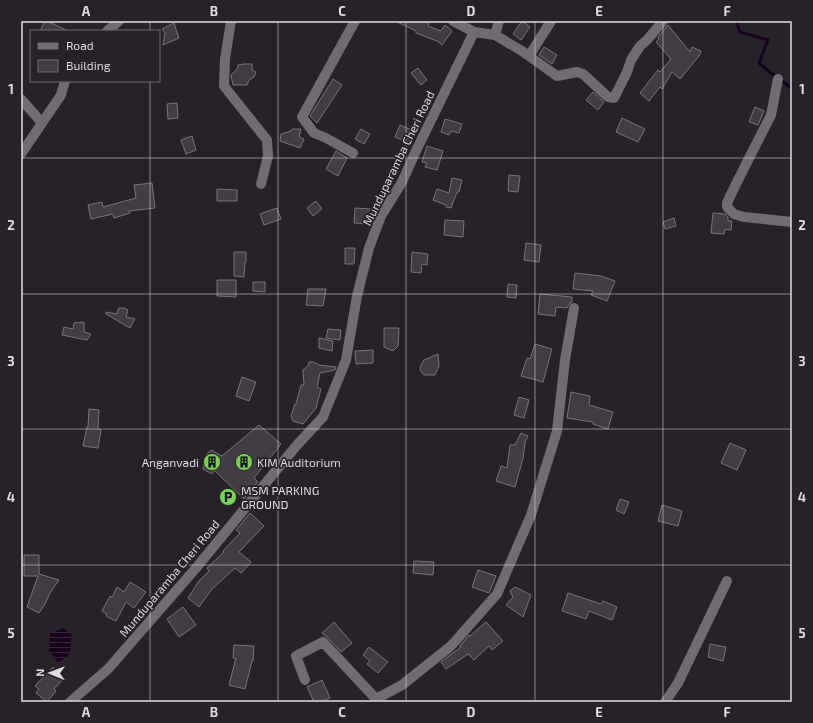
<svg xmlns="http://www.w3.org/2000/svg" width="813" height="723" viewBox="0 0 813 723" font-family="'Exo 2',sans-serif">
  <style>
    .water { fill: url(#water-rules) }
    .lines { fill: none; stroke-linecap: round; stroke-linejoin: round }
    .stream { stroke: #16021d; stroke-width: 3 }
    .building { fill: #433c45; stroke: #7a737c }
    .minor { stroke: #726b74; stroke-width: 10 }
    .grid { fill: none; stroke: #dfdbe0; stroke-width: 1; stroke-opacity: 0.55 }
    .labels { text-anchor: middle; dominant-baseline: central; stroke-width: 3.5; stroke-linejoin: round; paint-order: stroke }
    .street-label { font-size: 12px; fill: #dfdbe0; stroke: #272129 }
    .poi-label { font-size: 12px; fill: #dfdbe0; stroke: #272129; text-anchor: start }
    .neatline { fill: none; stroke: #dfdbe0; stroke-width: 1.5 }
    .grid-label { font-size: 13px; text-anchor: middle; font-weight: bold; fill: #dfdbe0 }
  </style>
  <defs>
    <pattern id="water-rules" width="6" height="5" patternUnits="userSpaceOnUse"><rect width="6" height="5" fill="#16021d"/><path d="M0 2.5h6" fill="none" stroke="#37263e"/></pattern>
  </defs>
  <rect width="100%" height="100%" fill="#272129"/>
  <path class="water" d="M63,628L72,635L70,654L58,663L49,650L50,634Z"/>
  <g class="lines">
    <path class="stream" d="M736,21L740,32L768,40L759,63L776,77
      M781,80L792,89"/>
  </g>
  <path class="building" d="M45,21H47L68,31H40Z
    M395,21H423L429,23L428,26L441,31L445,25L452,31L442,45L437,41L416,33V31Z
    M522,21L530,27L521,40L513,34Z
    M174,23L179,38L163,45L165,33L162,29Z
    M668,25L690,52L692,47L701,51L699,56L680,79L672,72L662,89L660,87L649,101L640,93L658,70L660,72L671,59L656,42L659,39L658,37Z
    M544,47L557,55L552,64L539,55Z
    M244,64H252V70L256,72L254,77L249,80L247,85H233L231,75L237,69L238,65Z
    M418,68L427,80L421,85L411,73Z
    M333,79L342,85L317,123L310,116Z
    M593,92L604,102L598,110L586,100Z
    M177,103L178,118L168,119L167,104Z
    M755,107L764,111L758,125L749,122Z
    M622,118L645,129L638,142L616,132Z
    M445,119L462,124L459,133L451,131L449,135L441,132Z
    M400,125L414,131L409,143L395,137Z
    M292,129H301L299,137L304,139L300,148L280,141L281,134L291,131Z
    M361,129L370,134L364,144L355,139Z
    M192,136L196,150L186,154L181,140Z
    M427,146L443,151L437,170L425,167L427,163L422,162Z
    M336,151L347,158L338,176L326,169Z
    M509,175L520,176L518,192L508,191Z
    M452,178L462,180L459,192H457L451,208L446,207V205L433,200L437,189L449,193Z
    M152,183L155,208L129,211L130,213L114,218L113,214L91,219L88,205L102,202L103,207L136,198L134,185Z
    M217,189L237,190V201H217Z
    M316,201L322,209L313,216L307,208Z
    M277,208L281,219L264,225L260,214Z
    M355,208L371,209L370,224L354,223Z
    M713,213L725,214L728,217V221H732L731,230L725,229L724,234L711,233Z
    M674,218L676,226L665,229L663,222Z
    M445,220L464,221L463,237L444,235Z
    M526,243L541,245L539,262L524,260Z
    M345,248H355L354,264H345Z
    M234,252H246V262H245L244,277L234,276Z
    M412,252L428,254L427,265L422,264L421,273L411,272Z
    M575,273L601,276L615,281L607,301L591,295L593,291L573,289Z
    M217,280H236V297L217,296Z
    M253,282H265V292L253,291Z
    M508,284L517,285L516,298L507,297Z
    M308,289H326L323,306L306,305Z
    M540,294L572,297V302L569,304L567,308L556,307L555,316L538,314Z
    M119,308H124L128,310L126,317L135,319L130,328L106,314V312L117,314Z
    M84,322V332L91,334L87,340L62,335L64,327L73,329L74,323Z
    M384,328H399L398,346L393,351L384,347Z
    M328,329L341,330L340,340L326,338Z
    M319,338L333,341L332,351L319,348Z
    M535,344L552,349L543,382L521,376L527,358L530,359Z
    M373,350V363L356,364L355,351Z
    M438,354L439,366L435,375H424L420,370L421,365L424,360Z
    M309,362H314L319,365L336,367L335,370L320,373L317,387L321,389L316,408L303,424L293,421L291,416L295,404H296L301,385H304L303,370L308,366Z
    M242,377L256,382L249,401L236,396Z
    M571,392L590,396L589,405L613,412L608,429L593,424V422L567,418Z
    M519,397L529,400L524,418L514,415Z
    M89,409L99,410L98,429L101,430L98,448L83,446L87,427H88Z
    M259,425L281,444L254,478L258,482L244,499L214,470L212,474L203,469L207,454L211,450L222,456Z
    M521,433L528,436L525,442L523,458L515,487L496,481L501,466L507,468L510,445H515Z
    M730,443L746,450L737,470L721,463Z
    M620,499L629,502L624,514L616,510Z
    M662,505L682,511L678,526L658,521Z
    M250,513L264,526L239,552L251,562L241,573L235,568L212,589L199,607L188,598L199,581L209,571L207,568L224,552L223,551L240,533L236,530Z
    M24,555H39V574L59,580L50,593L45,604L39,613L27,607L38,576H24Z
    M414,561L434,562L433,575L413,573Z
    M478,570L496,576L489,593L472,587Z
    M130,582L146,592L134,608L126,602L116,621L106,616L107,614L102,611L110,596L112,597L117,587L124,592Z
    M515,587L531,595L523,617L506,605L513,597L510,591Z
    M568,593L601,604L603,601L617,607L612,620L589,611L586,619L562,611Z
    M183,607L196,625L179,637L167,619Z
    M334,622L352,643L341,652L328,638L322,633Z
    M486,622L503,641L492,650L489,646L474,660L468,654L446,669L441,662L461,647L460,646L469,635L470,636Z
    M710,644L726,647L723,661L708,657Z
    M234,645L254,646L253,661H252L245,689L229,685L236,658H233Z
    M369,647L388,662L378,673L367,664L370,661L363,655Z
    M53,667L64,678L54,689L56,691L47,702L36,693L39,689L35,686Z
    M322,680L330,698L321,702H314L307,687Z"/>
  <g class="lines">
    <path class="minor" d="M231,21L225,59L224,86L267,140L268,156L261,184
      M453,21L474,32L495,35L522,51L557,76L577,72L583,74L608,97L614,98L627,72L631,60L640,46L647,40L663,21
      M107,31L119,21
      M495,35L499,21
      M529,56L551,21
      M778,79L771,115L736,184L727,203V207L734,214L744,217L792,222
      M21,99L42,123
      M353,153L326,138L314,133L302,117L355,21
      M21,154L61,95L65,81
      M305,680L296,656L323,642L376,699
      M70,702L108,669L196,568L297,445L323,417L346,360L357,296L369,248L381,216L402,182L415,153L474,32
      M375,702L376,699L402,685L451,646L497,594L531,515L557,431L565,360L574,308
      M665,702L678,683L727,581"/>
  </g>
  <path class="grid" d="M150,21V31M278,21V702M406,21V702M535,21V702M663,21V702M150,81V702M21,158H792M21,294H792M21,429H792M21,565H792"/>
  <defs>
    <g id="building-disc" transform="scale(0.9)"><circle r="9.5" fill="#79d158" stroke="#272129"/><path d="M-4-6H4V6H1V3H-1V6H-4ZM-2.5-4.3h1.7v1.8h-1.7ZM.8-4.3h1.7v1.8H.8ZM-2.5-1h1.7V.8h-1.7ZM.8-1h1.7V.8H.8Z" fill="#111"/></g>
    <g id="parking-disc" transform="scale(0.9)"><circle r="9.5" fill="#79d158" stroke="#272129"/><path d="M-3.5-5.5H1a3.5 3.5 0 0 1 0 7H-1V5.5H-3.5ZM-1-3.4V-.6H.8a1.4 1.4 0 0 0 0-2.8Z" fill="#111"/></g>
  </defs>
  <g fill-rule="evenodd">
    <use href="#building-disc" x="212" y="462"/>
    <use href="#building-disc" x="244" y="462"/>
    <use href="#parking-disc" x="228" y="497"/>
  </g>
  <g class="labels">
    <g class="street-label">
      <text transform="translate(398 158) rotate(-64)">Munduparamba Cheri Road</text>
      <text transform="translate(169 578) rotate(-50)">Munduparamba Cheri Road</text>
    </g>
    <g class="poi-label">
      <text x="199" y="462" text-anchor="end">Anganvadi</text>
      <text x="257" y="462">KIM Auditorium</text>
      <text x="241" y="490">MSM PARKING<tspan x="241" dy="14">GROUND</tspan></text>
    </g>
  </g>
  <rect width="813" height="723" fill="none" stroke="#272129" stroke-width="44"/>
  <rect x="30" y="30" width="130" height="52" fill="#272129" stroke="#716b72"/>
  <rect x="38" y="43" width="20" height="6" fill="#726b74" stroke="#716b72"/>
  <text x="66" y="50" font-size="12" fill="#dfdbe0">Road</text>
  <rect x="38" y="60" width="20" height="12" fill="#433c45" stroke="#716b72"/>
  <text x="66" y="70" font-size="12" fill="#dfdbe0">Building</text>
  <g transform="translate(50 673) rotate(271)" stroke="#272129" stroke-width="3" paint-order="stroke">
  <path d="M0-3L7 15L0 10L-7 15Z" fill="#dfdbe0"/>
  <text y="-6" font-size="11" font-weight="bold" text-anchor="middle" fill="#dfdbe0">N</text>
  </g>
  <rect x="22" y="22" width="769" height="679" class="neatline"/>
  <g class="grid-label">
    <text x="86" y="16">A</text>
    <text x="214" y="16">B</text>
    <text x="342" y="16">C</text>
    <text x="471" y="16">D</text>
    <text x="599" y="16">E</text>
    <text x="727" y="16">F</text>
    <text x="11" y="94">1</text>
    <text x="802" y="94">1</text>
    <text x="11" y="230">2</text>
    <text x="802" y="230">2</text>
    <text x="11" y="366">3</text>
    <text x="802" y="366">3</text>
    <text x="11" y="502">4</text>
    <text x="802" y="502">4</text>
    <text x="11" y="638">5</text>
    <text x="802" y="638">5</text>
    <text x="86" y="717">A</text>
    <text x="214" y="717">B</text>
    <text x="342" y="717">C</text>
    <text x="471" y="717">D</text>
    <text x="599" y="717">E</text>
    <text x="727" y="717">F</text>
  </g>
</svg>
